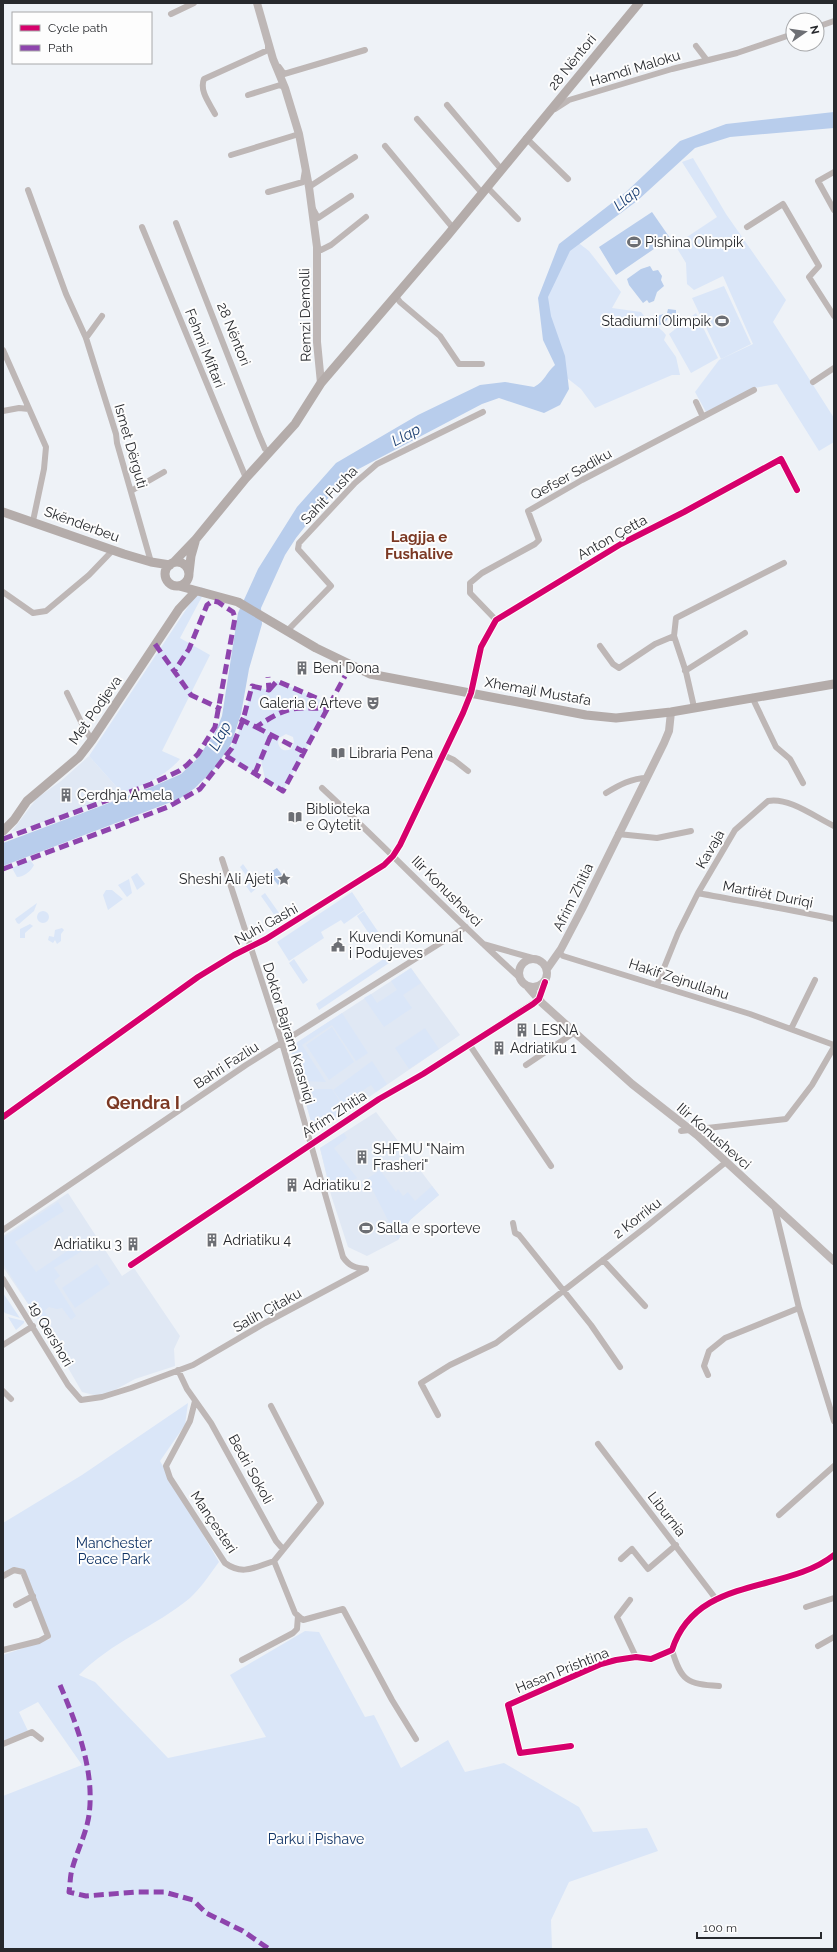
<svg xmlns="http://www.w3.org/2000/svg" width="837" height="1952" viewBox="0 0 837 1952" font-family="Raleway,sans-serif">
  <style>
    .built { fill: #e0e8f4 }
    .green { fill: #dae6f8; fill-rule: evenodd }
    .water { fill: #b8cdec }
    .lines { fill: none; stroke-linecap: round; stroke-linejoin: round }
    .minor { stroke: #beb7b6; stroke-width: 6 }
    .tertiary { stroke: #beb7b6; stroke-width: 8 }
    .secondary { stroke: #b4acaa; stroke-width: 9 }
    .quiet { stroke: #8e44ad; stroke-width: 5; stroke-dasharray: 10 5; stroke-linecap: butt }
    .cycleway-casing { stroke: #fdfdfd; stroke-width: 8 }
    .cycleway { stroke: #d6006c; stroke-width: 6 }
    .labels { text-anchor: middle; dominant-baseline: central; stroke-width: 4; stroke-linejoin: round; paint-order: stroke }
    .street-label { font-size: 14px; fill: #27292d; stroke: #fdfdfd }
    .poi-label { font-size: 14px; fill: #27292d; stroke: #fdfdfd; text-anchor: start }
    .park-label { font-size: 14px; fill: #103466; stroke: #fdfdfd }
    .water-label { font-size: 15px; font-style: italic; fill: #193d70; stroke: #fdfdfd }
    .neighbourhood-label { font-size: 15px; font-weight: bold; fill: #7b3823; stroke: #fdfdfd }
    .district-label { font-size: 18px; font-weight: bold; fill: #7b3823; stroke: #fdfdfd }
  </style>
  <rect width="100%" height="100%" fill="#eef2f7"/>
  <path class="built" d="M89,756L122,793L21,830L12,831L37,798L61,781Z
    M411,968L460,1035L347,1112L314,1132L290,1047Z
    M376,1112L439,1195L410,1220L398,1240L367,1256L348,1247L331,1195L320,1148Z
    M68,1193L122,1276L134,1268L180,1336L174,1349L175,1366L135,1379L102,1397L82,1392L49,1335L3,1267V1236Z"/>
  <path class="green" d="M693,158L726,214L786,300L773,322L834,418V442L819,451L777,384L754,388L706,412L695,392L719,360L753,344L723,276L694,290L687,284L686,263L675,245L717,217L682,162Z
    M576,241L589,251L621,292L612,308L641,312C648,322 659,326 666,335L664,340L676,357L680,375H672L595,408L581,389L567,378L544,299L565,249Z
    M724,286L751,344L721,359L692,298Z
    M696,313L718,358L691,373L669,334Z
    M201,587L206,589L180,638L210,655L162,751L180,759C165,777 143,785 122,793L89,756Z
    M277,681L330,704L283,791L265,779L261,760L257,768L252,772L226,756C240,735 246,710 252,686L269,690ZM286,734L293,737L294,742L291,749C285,752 280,750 278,743L279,738Z
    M30,860L34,865C31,871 24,877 17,877L12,868Z
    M243,864L259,886L251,893L246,886L251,882L240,867Z
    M137,873L145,884L137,890L131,877Z
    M129,879L132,893L127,897L118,885Z
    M106,890H112L123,899L108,910L103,895Z
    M352,892L364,910L344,924L341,920L321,932L324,938L289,961L277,942Z
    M265,893L279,913L275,916L261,896Z
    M37,903L34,911L19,924L17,923L15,919Z
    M37 917a6 6 0 1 1 12 0a6 6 0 1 1-12 0Z
    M364,911L379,933L372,938L357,916Z
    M30,924L33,926L25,933V938H20V929Z
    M62,928L64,930L61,934V941L57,944L55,940L53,943L48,940L49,936L54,937L55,930Z
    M385,958L389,963L319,1010L316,1004Z
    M294,959L308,980L303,984L289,963Z
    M411,968L421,983L403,995L412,1008L384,1027L364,998L371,994L377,1003L397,990L391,981Z
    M342,1013L368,1053L356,1061L332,1025L302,1045L326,1082L300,1081L290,1047Z
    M332,1027L354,1062L329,1080L306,1045Z
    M425,1028L439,1049L409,1069L395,1048Z
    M372,1061L387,1084L376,1092L371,1085L343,1104L333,1090Z
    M302,1089H332L347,1112L314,1132Z
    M344,1133L347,1138L334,1148L357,1178L331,1192L320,1148Z
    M380,1170L396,1192L398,1189L403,1196L408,1192L415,1201L432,1186L439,1195L410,1220L398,1240L367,1179Z
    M58,1202L64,1211L15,1242L36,1272L79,1243L84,1250L54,1268L60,1276L54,1281L76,1316L71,1320L62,1308L57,1309L49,1307L44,1311L49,1318L39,1321L3,1263V1238Z
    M97,1264L110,1284L75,1308L62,1288Z
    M3,1293L20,1318L5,1313L3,1310Z
    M8,1317L24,1321V1323L16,1330Z
    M188,1403L185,1425L160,1461L219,1562C210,1574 201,1588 190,1598C155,1627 111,1642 79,1675L95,1682L168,1758L266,1737L230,1675L305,1631L319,1632L365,1717L374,1715L401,1768L448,1740L465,1772L504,1763L579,1807L593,1832L647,1828L658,1851L569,1882L551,1920L552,1949H3V1796L82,1765L38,1702L19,1712L28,1731L3,1741V1655L50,1639L25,1570L14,1567L3,1572V1523L82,1475Z"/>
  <path class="water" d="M834,112V128L730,137L695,148L637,201L570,251L548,297L551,316L565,356L569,389L560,405L544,413L499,398L482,404L351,473L322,505L296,538L285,555L261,608L262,624L249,669L241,714L231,744L215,768L195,788L179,799L3,866V843L154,786L181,774L197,759L215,733L222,716L238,613L258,569L297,507L336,463L418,415L480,385L505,382L534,387C546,380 545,374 555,365L543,340L538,298L559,244L626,192L680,141L726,124Z
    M652,212L670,238L616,275L599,247Z
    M650,266L653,271L658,270L662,276L661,280L664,286L657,292L654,301L649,303L647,300L643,303L629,285L627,279L641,269Z
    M668,309L676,310V315L673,318H668L664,324L659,325L657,319V316L667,313Z
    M277,868L286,880L278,885L269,873Z"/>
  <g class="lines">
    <path class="minor" d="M171,14L194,3
      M817,27L834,21
      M696,46L706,59
      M279,67L284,74L365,50
      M248,95L280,85L285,88
      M447,105L501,169
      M555,109L569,100L672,69L737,53L793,34
      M215,114C210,104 199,91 204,79L268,50V44
      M417,119L482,193
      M526,138L568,179
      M385,146L453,228
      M231,155L299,134
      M834,172L818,181L834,210
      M309,187L355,157
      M487,187L518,219
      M28,190L66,294L86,338L116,434L117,443L151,562
      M268,192L303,182L305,170
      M313,209L318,218L351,196
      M176,223L259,435L265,449L271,451
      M142,227L246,478
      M747,227L783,204L819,266L809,277L834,316
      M317,247L321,250L331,245L366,217
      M395,295L400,302L440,336L459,364H482
      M86,338L102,316
      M3,350L46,447L44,469L33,521
      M813,382L834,368
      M696,402L703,417
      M3,411L19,408L29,409
      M131,491L164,472
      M3,592L33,613L46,611L89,575L113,550
      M496,620L470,593V583L482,573L535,544L539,540L528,511L582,480L754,390
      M287,631L331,586L298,549L299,543L355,483L377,464L483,412
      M600,646L613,664L619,668L655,644L674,636
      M685,671L745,633
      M67,693L84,728L92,740
      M752,697L776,747L790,759L803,783
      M694,707L686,672L674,636L676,618L784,563
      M443,755L454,760L468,771
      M322,788C389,850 452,917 520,978
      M606,793C619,785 632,778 647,778
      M618,834L657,838L691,831
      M222,859L282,1043L343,1257C349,1266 355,1268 366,1269
      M698,893C744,902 789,909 834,919
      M483,944L536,959
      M559,952L563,956L750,1014L834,1045
      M657,985L678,933L698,893L735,830L768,801C789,797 815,817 834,826
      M791,1029L815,980
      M469,1044L551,1166
      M526,1065L575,1032
      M3,1117L198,977L234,955L266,939L384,865L393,856L400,845L463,713L471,693L481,647L496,620L621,544L684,512L781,459L797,490
      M681,1131L786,1119L812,1085L834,1047
      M774,1205L799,1308L834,1421
      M513,1223L515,1233L519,1235L591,1325L620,1367
      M3,1230L246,1065L466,927
      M603,1260L645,1306
      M131,1265L379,1099L423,1074L539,999
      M3,1279L68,1385L81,1400L102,1397L131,1388L193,1365L265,1323L366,1269
      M3,1345L33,1326
      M178,1370L187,1389L211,1423L276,1541L283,1549
      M708,1375L704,1366L709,1351L725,1338L799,1308
      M3,1391L11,1399
      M195,1401L190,1421L166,1466L170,1478L225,1563C243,1576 255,1567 274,1561
      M271,1406L321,1503L274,1561
      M438,1415L421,1383L450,1365L496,1343L647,1226L726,1162
      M598,1444L716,1599
      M779,1515L834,1466
      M621,1559L632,1549L648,1569L676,1545
      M274,1561L295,1613L303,1620L343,1609L392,1700L416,1739
      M3,1576L14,1570L23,1572L48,1636L39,1641L3,1650
      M630,1600L617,1617L636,1657
      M16,1605L33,1596
      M806,1607L834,1598
      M818,1646L834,1637
      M672,1650C681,1681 687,1684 719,1686
      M242,1660L293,1633L297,1629L298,1616
      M3,1744L32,1732L41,1739
      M571,1746L520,1753L508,1705L601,1664L616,1660L636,1657L651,1659L672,1650C696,1575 785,1594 834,1555"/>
    <path class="tertiary" d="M257,3L273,59L285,88L299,134L309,187L317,247V342L321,383
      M519 973a14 14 0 1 1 28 0a14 14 0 1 1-28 0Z
      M547,969L561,949L582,909L664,743L669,731L671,712
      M528,987L542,1003L632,1084L697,1135L834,1261"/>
    <path class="secondary" d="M3,512L124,554L151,562L170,565
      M165 574a12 12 0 1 1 24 0a12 12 0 1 1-24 0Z
      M173,563L196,539L246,478L295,424L321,383L447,236L639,3
      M189,573L191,556L195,542
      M179,586L238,602L316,648L370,674L586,715L616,718L671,712L834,684
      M3,831L14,820L27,801L79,757L92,740L179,609L195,592"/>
    <path class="quiet" d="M155,644L191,695L221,709
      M269,690L277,681L330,704
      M240,719L256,727C285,708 293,706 327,709
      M256,727L304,752
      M226,756L283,791L345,676
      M255,773L271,735
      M3,839L151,784L179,771L187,765L198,754L215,727L235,618L233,612L218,602L213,601L207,605L189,649L174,672
      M3,869L168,807L200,789L232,748L243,720L252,686L269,690L268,677
      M60,1685C77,1725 95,1771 89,1815C86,1836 75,1854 71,1874C70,1880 70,1886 69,1892L86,1896L136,1892H164L193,1900L206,1913L243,1931L269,1949"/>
    <g class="cycleway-casing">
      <path id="cycleway" d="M3,1117L198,977L234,955L266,939L384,865L393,856L400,845L463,713L471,693L481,647L496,620L621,544L684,512L781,459L797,490
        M131,1265L379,1099L423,1074L533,1004L539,999L545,982
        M571,1746L520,1753L508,1705L601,1664L616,1660L636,1657L651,1659L672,1650C696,1575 785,1594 834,1555"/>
    </g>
    <use href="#cycleway" class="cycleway"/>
  </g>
  <defs>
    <g id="stadium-bare" transform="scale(1.08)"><path d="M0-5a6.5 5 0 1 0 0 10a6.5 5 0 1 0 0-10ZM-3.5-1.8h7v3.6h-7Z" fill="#6d6f74" stroke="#fdfdfd" stroke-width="2.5" paint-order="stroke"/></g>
    <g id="building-bare" transform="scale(1.08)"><path d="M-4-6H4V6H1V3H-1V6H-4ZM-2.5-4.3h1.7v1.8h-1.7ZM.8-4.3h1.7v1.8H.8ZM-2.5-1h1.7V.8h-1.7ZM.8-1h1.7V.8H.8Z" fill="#6d6f74" stroke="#fdfdfd" stroke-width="2.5" paint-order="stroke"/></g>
    <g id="theatre-bare" transform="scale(1.08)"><path d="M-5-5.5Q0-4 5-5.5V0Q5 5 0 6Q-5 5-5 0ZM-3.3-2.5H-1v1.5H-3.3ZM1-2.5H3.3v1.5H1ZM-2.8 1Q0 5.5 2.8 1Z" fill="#6d6f74" stroke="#fdfdfd" stroke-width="2.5" paint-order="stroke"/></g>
    <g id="library-bare" transform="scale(1.08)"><path d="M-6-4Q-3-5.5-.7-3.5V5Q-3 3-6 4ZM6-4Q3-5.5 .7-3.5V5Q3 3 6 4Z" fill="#6d6f74" stroke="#fdfdfd" stroke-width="2.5" paint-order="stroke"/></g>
    <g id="sight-bare" transform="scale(1.08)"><path d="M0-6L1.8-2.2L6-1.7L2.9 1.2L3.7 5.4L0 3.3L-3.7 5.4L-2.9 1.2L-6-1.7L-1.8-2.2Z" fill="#6d6f74" stroke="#fdfdfd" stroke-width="2.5" paint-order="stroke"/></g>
    <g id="civic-bare" transform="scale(1.08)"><path d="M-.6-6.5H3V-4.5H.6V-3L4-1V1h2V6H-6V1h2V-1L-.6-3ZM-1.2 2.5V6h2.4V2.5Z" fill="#6d6f74" stroke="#fdfdfd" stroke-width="2.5" paint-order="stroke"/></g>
  </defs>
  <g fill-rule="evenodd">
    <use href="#stadium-bare" x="634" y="242"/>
    <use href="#stadium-bare" x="722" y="321"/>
    <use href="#building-bare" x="302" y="668"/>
    <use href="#theatre-bare" x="373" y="703"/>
    <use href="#library-bare" x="338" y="753"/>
    <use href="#building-bare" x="66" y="795"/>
    <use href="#library-bare" x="295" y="817"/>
    <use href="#sight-bare" x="284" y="879"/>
    <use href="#civic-bare" x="338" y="945"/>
    <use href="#building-bare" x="522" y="1030"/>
    <use href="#building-bare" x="499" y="1048"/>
    <use href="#building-bare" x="362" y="1157"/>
    <use href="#building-bare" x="292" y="1185"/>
    <use href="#stadium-bare" x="366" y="1228"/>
    <use href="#building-bare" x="212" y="1240"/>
    <use href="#building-bare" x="133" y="1244"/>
  </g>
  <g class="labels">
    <g class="street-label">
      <text transform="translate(572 62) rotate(-51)">28 Nëntori</text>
      <text transform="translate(635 68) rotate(-17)">Hamdi Maloku</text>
      <text transform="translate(305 315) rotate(-91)">Remzi Demolli</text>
      <text transform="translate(234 334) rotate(68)">28 Nëntori</text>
      <text transform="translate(205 348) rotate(68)">Fehmi Miftari</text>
      <text transform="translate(131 446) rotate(74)">Ismet Dërguti</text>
      <text transform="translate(571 474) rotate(-29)">Qefser Sadiku</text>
      <text transform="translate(329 495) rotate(-46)">Sahit Fusha</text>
      <text transform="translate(82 524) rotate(20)">Skënderbeu</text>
      <text transform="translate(612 537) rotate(-29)">Anton Çetta</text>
      <text transform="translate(538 691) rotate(10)">Xhemajl Mustafa</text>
      <text transform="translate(95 710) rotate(-55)">Met Podjeva</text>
      <text transform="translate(710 849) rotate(-60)">Kavaja</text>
      <text transform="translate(447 891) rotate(45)">Ilir Konushevci</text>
      <text transform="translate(768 894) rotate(11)">Martirët Duriqi</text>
      <text transform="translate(573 897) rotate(-64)">Afrim Zhitia</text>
      <text transform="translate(266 924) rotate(-29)">Nuhi Gashi</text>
      <text transform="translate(679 979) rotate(18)">Hakif Zejnullahu</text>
      <text transform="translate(289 1033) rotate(73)">Doktor Bajram Krasniqi</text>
      <text transform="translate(226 1065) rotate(-33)">Bahri Fazliu</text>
      <text transform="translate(334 1114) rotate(-33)">Afrim Zhitia</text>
      <text transform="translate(714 1136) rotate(41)">Ilir Konushevci</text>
      <text transform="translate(637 1218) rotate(-38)">2 Korriku</text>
      <text transform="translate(267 1310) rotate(-29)">Salih Çitaku</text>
      <text transform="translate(51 1334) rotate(59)">19 Qershori</text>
      <text transform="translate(251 1469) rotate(61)">Bedri Sokoli</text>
      <text transform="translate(667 1514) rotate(52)">Liburnia</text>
      <text transform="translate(214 1522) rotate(56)">Mançesteri</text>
      <text transform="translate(562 1670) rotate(-22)">Hasan Prishtina</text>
    </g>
    <g class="poi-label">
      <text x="645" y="242">Pishina Olimpik</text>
      <text x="711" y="321" text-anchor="end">Stadiumi Olimpik</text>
      <text x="313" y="668">Beni Dona</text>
      <text x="362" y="703" text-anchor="end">Galeria e Arteve</text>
      <text x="349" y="753">Libraria Pena</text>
      <text x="77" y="795">Çerdhja Amela</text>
      <text x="306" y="809">Biblioteka<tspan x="306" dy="16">e Qytetit</tspan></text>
      <text x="273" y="879" text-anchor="end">Sheshi Ali Ajeti</text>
      <text x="349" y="937">Kuvendi Komunal<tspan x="349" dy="16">i Podujeves</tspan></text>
      <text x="533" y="1030">LESNA</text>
      <text x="510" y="1048">Adriatiku 1</text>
      <text x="373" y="1149">SHFMU "Naim<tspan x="373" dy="16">Frasheri"</tspan></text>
      <text x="303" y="1185">Adriatiku 2</text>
      <text x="377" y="1228">Salla e sporteve</text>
      <text x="223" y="1240">Adriatiku 4</text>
      <text x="122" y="1244" text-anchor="end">Adriatiku 3</text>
    </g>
    <g class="park-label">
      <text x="114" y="1543">Manchester<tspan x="114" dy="16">Peace Park</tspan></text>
      <text x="316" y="1839">Parku i Pishave</text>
    </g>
    <g class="water-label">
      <text transform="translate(627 198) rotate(-40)">Llap</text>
      <text transform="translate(406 435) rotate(-28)">Llap</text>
      <text transform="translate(220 736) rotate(-62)">Llap</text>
    </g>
    <g class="neighbourhood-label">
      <text x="419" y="537">Lagjja e<tspan x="419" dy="17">Fushalive</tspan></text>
    </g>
    <g class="district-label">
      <text x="143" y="1102">Qendra I</text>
    </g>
  </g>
  <rect width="837" height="1952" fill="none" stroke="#27292d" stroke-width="8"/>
  <rect x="12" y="12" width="140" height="52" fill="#fdfdfd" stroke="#a7a8aa"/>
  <rect x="20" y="25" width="20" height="6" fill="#d6006c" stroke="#a7a8aa"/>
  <text x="48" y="32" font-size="12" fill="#27292d">Cycle path</text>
  <rect x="20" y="45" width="20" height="6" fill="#8e44ad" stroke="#a7a8aa"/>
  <text x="48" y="52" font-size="12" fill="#27292d">Path</text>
  <g transform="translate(805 32) rotate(77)"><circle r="19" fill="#fdfdfd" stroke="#a7a8aa"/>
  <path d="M0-3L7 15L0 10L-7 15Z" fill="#6d6f74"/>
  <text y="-6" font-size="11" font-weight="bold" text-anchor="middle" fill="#27292d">N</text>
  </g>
  <path d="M697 1932v6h124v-6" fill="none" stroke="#27292d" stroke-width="2"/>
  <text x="703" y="1932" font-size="12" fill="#27292d" stroke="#fdfdfd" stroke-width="3" paint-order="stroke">100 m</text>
</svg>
